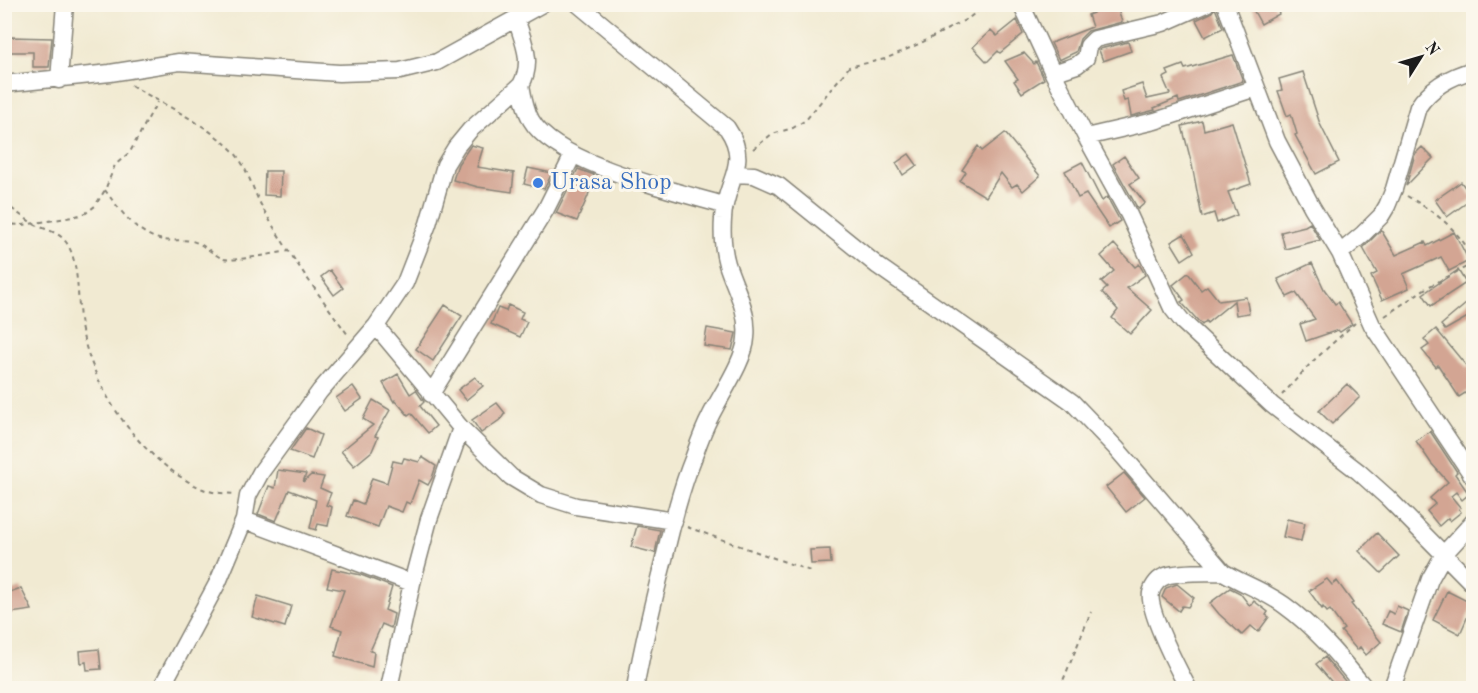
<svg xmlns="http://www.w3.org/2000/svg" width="1478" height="693" viewBox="0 0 1478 693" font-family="'Old Standard TT',serif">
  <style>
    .building { fill: #d3a593 }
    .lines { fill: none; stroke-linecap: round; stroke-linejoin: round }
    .minor-casing { stroke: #868377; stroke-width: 19 }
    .path { stroke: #868377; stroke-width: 2; stroke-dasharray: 4.5 4.5; stroke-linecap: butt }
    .minor { stroke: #fff; stroke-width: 16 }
    .shop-dot { fill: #3f7fe0; stroke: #fbf7ec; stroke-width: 2 }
    .labels { text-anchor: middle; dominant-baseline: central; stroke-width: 6; stroke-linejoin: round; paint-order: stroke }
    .shop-label { font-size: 24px; fill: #366cbe; stroke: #fbf7ec; text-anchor: start }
  </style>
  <rect width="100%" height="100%" fill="#fbf7ec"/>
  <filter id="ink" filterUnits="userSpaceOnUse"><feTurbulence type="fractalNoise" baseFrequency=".0167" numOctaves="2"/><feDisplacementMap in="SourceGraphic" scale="12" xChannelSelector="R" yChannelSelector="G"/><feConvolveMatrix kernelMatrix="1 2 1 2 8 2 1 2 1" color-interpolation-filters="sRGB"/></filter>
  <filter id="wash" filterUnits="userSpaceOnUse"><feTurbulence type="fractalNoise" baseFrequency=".008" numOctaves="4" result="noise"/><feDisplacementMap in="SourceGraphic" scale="24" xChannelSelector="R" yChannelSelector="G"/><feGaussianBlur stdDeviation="1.35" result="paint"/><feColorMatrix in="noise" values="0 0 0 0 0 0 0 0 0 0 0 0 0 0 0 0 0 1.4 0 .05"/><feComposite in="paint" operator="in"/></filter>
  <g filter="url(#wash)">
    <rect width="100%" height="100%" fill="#f1ead2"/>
    <g id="blocks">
      <path class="building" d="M1090,4H1116L1122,22L1088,31L1080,39L1076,52L1059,60L1051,43L1092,27L1088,15L1093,13Z
        M1250,4H1274L1279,14L1261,24Z
        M1215,8L1223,28L1205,37L1196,20L1211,13Z
        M1017,20L1023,34L1000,53L998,51L987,62L973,47L991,30L997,36Z
        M8,37L52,38L49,67H33V52H8Z
        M1128,42L1131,51L1103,61L1099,50L1100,49Z
        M1024,53L1034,64L1036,62L1044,79L1022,93L1014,81L1018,79L1005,61Z
        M1233,55L1243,81L1179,102L1178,98L1154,108L1155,110L1131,116L1128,100L1124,101L1121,91L1142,84L1147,99L1170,94L1163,78L1169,75L1167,71L1183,65L1185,69Z
        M1303,72L1320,124L1339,162L1316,174L1295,135L1297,134L1291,114L1287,116L1278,91L1282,90L1279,79Z
        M1202,121L1204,130L1232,122L1251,184L1228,192L1237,215L1217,223L1214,213L1202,217L1192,165L1182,126Z
        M1005,133L1040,176L1023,191L1017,184L1012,187L1001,173L986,197L960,181L966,172L962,170L978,146L982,151Z
        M471,145L483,148L477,167L514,173L512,192L478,187L453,180L458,164Z
        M1422,147L1433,158L1406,186L1415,154Z
        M909,154L917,165L903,175L896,163Z
        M1124,156L1139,178L1130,184L1145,203L1138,209L1113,164Z
        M1082,162L1102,201L1107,197L1120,221L1109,228L1086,194L1078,198L1065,171Z
        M528,168L552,173L544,189L524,184Z
        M578,169L594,175L588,196L577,221L556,213Z
        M265,171H281L280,196L264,195Z
        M1461,182L1473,198L1447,217L1435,200Z
        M1310,223L1320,240L1285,249L1281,232L1305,226Z
        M1381,230L1396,255L1425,242L1427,246L1454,232L1469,261L1449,271L1441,257L1403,274L1409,288L1382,300L1371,276L1377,273L1363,248Z
        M1184,234L1194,252L1182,260L1171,242Z
        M1114,244L1135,267L1139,264L1142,269L1145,275L1127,288L1152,310L1130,334L1112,318L1118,310L1102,292L1107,288L1101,282L1114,271L1101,256Z
        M1312,263L1324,289L1335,304L1338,302L1352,324L1340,332L1338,330L1306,341L1300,324L1315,319L1296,293L1287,297L1278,279Z
        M330,270L343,288L334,295L321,277Z
        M1458,270L1466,283L1431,306L1423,294Z
        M1188,273L1201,290L1207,286L1219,301L1246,297L1249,313L1236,315L1234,301L1207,323L1206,321L1202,325L1181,302L1184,300L1173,285Z
        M1473,298V314L1445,330L1441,325Z
        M445,305L462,316L433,361L416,349Z
        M508,305L523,312L520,319L527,322L520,337L491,324L498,308L506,311Z
        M707,328L736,333L732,350L704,346Z
        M1436,329L1468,368L1473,363V388L1459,397L1438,365L1436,367L1422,350L1429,345L1424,339Z
        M398,374L410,394L416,390L424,402L420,406L436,426L428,433L411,413L408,415L395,400L394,402L383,383Z
        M475,377L483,386L466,400L458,390Z
        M1347,384L1360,397L1332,424L1319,411Z
        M353,386L362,399L345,411L336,398Z
        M373,400L390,410L375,436L378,437L372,451L354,466L341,451L373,425L363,419Z
        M497,403L505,413L501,419L481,433L472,420Z
        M306,428L321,435L312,459L290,451Z
        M1430,431L1457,472L1455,474L1469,494L1462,500L1456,492L1451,496L1460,507L1459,509L1461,512L1450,521L1448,518L1439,526L1427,511L1435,504L1430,498L1448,482L1431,463L1416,441Z
        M422,457L436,466L432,478L428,485L419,480L410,504L406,502L402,512L386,506L378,527L347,516L353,500L363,504L372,478L387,483L393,461L402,463L404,458L419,462Z
        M278,470L306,474L303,482L311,475L324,477L320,488L331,493L326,505L332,507L328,526L318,524L316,530L310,528L316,500L289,490L276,521L258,514L269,486L275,488Z
        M1124,473L1145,497L1126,512L1106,487Z
        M1287,519L1305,523L1301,541L1283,537Z
        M637,526L660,530L655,553L631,547Z
        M1377,533L1399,556L1381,573L1359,551Z
        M830,549L831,563L811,564L810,550Z
        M332,569L361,575L392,587L385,610L394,614L391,628L382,624L370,651L374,652L372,667L335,656L342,630L331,626L344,590L327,587Z
        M1327,579L1332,585L1337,581L1353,603L1351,604L1381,642L1366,655L1360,647L1357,650L1341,631L1344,629L1330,610L1327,612L1323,607L1322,609L1309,591Z
        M1177,584L1194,598L1188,607L1182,606L1179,611L1162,597L1166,588Z
        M21,588L32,610L4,614V594Z
        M1230,588L1240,593L1250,606L1254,601L1268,612L1266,615L1269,617L1258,632L1251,626L1242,635L1219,614L1210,603Z
        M1447,591L1473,604L1460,634L1433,620Z
        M258,596L291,606L285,627L252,617Z
        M1397,606L1408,611L1401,632L1382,624L1388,611L1394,614Z
        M99,649L101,669L87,670L86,662L81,663L80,651Z
        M1325,657L1327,660L1351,688H1337L1316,664Z"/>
    </g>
  </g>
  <g filter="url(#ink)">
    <use href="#blocks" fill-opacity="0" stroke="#868377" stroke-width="1.5"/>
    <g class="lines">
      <g class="minor-casing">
        <path id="minor" d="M578,4L727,128C752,164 724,182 723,219C722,233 723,250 727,264C735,289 749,311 746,338C745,360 720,396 710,417C703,430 698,445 693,459C680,491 672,526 664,559C653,602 643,645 635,688
          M1021,4L1053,73L1086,137L1129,215L1172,308L1183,322L1272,405L1359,472L1388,498L1474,585
          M1225,4L1277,141L1312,207L1340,253L1372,325L1474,478
          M1053,73L1077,65L1086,58L1088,46L1095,39L1163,23L1206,4
          M59,80L65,4
          M4,84L110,73L179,62L339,73L400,71L437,62L542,4
          M521,85C523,97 525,109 531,120C556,164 676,191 723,205
          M1086,137L1155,121L1256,88
          M735,174L754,175L779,186L878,266L1072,402L1116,448L1223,572C1243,584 1265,591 1284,605C1315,627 1341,659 1365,688
          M1340,253L1363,234L1381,216L1387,206L1394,189L1418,107C1431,87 1451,76 1474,70
          M376,326L461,428L511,477L541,495L576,506L674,521
          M431,394L546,209L573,155
          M244,520L412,583
          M161,688L218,582L244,520L248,496L261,472L320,391L376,326L405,283L428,224L445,165L456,147L470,130L521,85C534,61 523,42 516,18
          M389,688L412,583L429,519L461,428
          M1188,688C1179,671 1147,610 1151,593C1153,585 1159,578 1166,576C1183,571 1205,573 1223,572
          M1392,688L1430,579L1444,554L1474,521"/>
      </g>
      <path class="path" d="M131,85C165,106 202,121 231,149C246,163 252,188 261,205C286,251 318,293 348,335
        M753,149L772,134L793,128L806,120L849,67L885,59L921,43L969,18L986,4
        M105,190C118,208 136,233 159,239C170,242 181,239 192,241C204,244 213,255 224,259C233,262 276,253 289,251
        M1407,196C1438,214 1455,227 1474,258
        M4,203C14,210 24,218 34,224C45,230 58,231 66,242C80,261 77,303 81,326C93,391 142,462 203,489C211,493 224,493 234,494
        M4,224L23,225L73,217L86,213L95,206L105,190L115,165L130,152L157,102
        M1385,316L1426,288L1474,263
        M1282,395L1312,362L1355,323
        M687,527L813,572
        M1060,688L1091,612"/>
      <use href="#minor" class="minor"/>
    </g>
  </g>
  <circle class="shop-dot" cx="538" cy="183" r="6"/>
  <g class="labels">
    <g class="shop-label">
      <text x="550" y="183">Urasa Shop</text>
    </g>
  </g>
  <rect width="1478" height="693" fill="none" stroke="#fbf7ec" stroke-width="24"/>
  <g transform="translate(1421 57) rotate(53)" stroke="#fbf7ec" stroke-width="4.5" paint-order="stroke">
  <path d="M0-4.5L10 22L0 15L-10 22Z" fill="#1c1c1c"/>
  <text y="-9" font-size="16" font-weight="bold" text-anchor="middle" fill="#1c1c1c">N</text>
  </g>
</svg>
